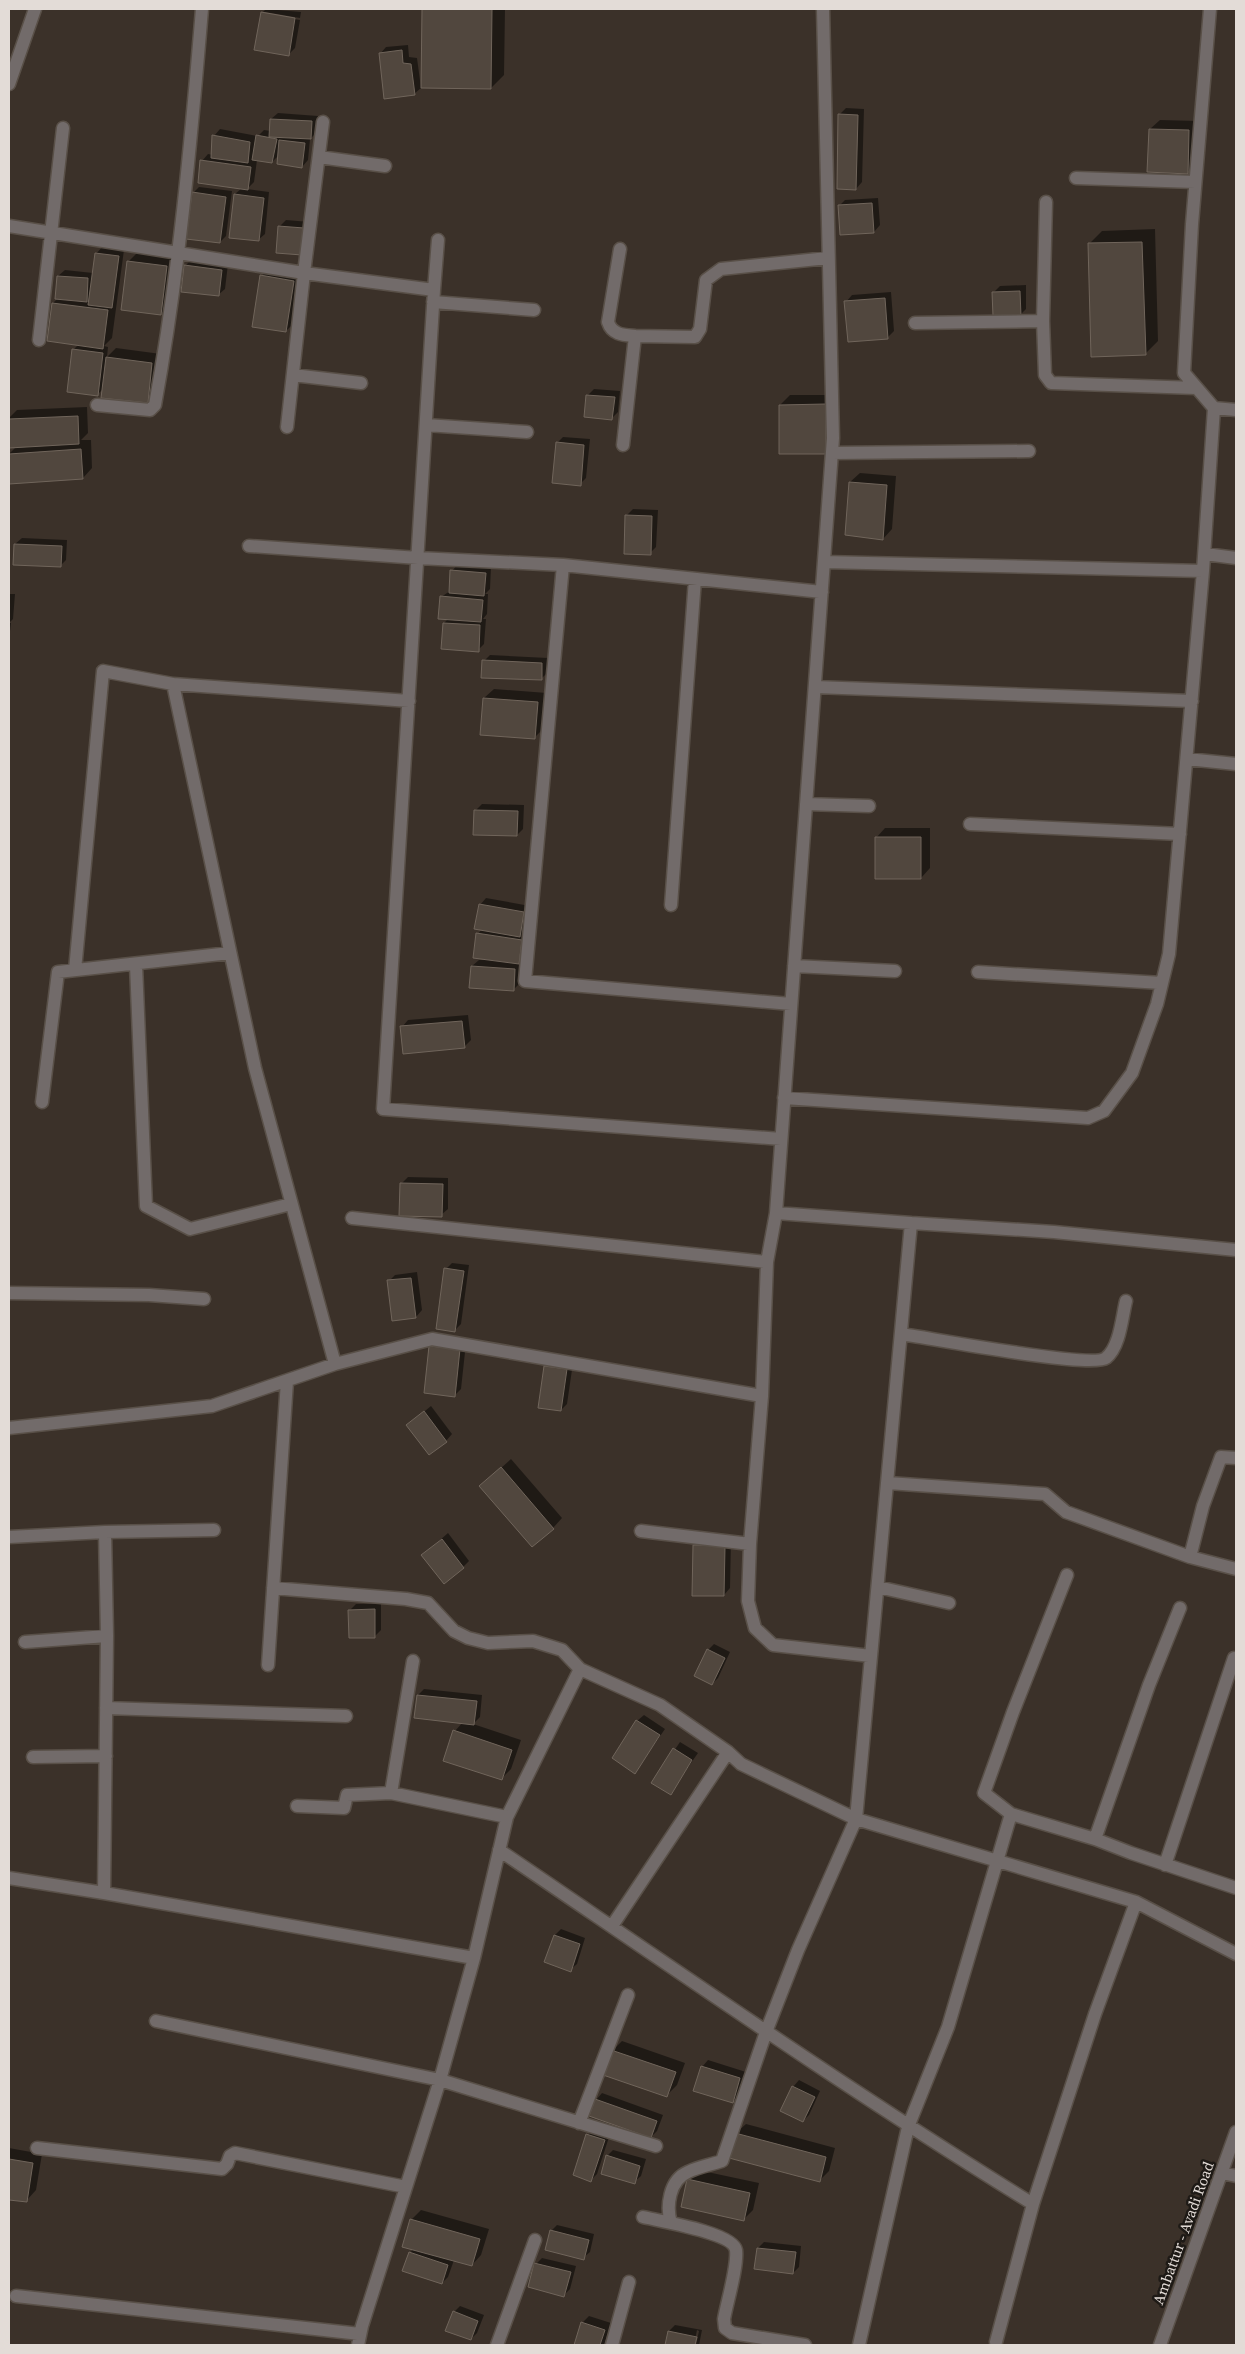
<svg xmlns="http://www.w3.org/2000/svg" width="1245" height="2354" viewBox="0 0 1245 2354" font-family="'Source Serif 4',serif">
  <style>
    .shadow { fill: #0007 }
    .building { fill: #51473e; stroke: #70655b }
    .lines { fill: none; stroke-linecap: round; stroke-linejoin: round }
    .minor-casing { stroke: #595048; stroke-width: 15 }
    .minor { stroke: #726b6a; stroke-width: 12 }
    .labels { text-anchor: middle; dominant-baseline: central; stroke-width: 5; stroke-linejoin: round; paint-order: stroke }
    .street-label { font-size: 15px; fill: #e3dcd7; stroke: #1e1a16 }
  </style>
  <rect width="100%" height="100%" fill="#3b3129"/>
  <path class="shadow" d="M266,9L301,12L300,18L265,12V14L300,20L295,48L289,54L262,13Z
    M424,9H505L504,75L491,88L422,87Z
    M408,45L409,57L417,58L421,88L414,94L380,54L386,47Z
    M846,108L864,109L862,182L856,189L839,115Z
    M278,113L318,116L317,132L310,139L308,160L302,167L279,155L272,162L257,160L254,182L247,189L269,192L265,234L258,240L235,194L242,188L202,161L208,154L213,155L214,136L220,129L258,136L264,130L271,131V119Z
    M1160,120L1199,121L1197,163L1187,172L1150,129Z
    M199,187L232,191L226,236L220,242L193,193Z
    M878,198L880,225L874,232L839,206L845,200Z
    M286,220L310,222L308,247L280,226Z
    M1155,229L1158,341L1145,354L1089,244L1102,231Z
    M102,247L124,250L112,338L104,346L108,347L107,357L116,348L161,354L157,392L147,402L103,389L98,394L73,350L79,344L53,303L58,298V276L65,270L93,273L96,254Z
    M138,252L176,257L170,304L161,314L128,262Z
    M191,260L228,264L225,289L218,295L185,266Z
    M271,266L303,271L296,321L286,331L262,276Z
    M1026,285V309L1020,315L994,292L1000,286Z
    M891,292L894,331L888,337L846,302L852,295Z
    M594,389L620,391L618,412L612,418L588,395Z
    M790,395H835L826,452L780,405Z
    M87,407L88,433L81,440H91L92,468L83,478L10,483L9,454L17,446H9V418L17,410Z
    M563,437L590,439L586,478L580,484L557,443Z
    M860,473L896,476L892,529L883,539L850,482Z
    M633,509L658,510L656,547L650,553L627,515Z
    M22,538L67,540L66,560L60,566L15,544Z
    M458,564L491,567L490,589L485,594H488L487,614L483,619H486L484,644L478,650L444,623L449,618L441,597L450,591L452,571Z
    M9,594H15L13,619L9,623Z
    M9,623H11L9,639Z
    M490,655L548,658L547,673L541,679L484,661Z
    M494,689L547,693L544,728L534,738L484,698Z
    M482,804L524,805L523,829L517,835L475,811Z
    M885,828H930V868L921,878L876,838Z
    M486,898L530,906L525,930L522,933L528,934L524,957L519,963H521L520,983L513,990L472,966L479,960H486L478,934L482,929L480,905Z
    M468,1015L471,1040L464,1047L402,1027L408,1020Z
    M408,1177L448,1178V1209L441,1215L402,1183Z
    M452,1263L469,1265L461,1324L455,1330L446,1269Z
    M417,1272L422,1310L416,1317L389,1281L395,1275Z
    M437,1340L466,1343L461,1389L455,1395L430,1347Z
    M552,1360L573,1363L567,1404L561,1410L545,1367Z
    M431,1406L452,1434L446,1441L408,1425Z
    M511,1459L562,1518L553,1528L491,1477Z
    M448,1533L469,1561L463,1567L423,1555Z
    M700,1540H731L730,1588L724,1595L694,1546Z
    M356,1604H381V1630L374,1637L350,1610Z
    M714,1644L730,1652L718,1678L712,1684L708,1650Z
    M424,1689L482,1695L480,1717L473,1724L521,1740L511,1769L501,1779L455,1731L463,1722L416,1717L418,1695Z
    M644,1715L665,1729L635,1772L637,1721Z
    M680,1742L698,1753L670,1793L653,1782Z
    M561,1929L585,1938L577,1964L570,1970L555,1935Z
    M622,2041L685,2063L677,2085L667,2095L612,2051Z
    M708,2060L746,2072L739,2096L732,2102L702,2067Z
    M799,2080L820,2091L809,2115L803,2121L793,2087Z
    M602,2093L663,2115L657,2131L651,2137L596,2100Z
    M746,2124L835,2148L829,2171L819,2181L736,2133Z
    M594,2128L610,2134L597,2174L591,2180L588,2135Z
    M9,2148L42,2154L36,2190L27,2200L9,2199Z
    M613,2150L646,2159L641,2176L634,2182L607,2156Z
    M698,2170L759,2183L753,2210L743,2220L682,2206L689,2179Z
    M421,2210L489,2229L481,2255L472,2265L454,2260L448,2277L442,2283L410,2253L414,2248L411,2220Z
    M557,2225L594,2234L590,2252L583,2258L551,2231Z
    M764,2242L801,2246L799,2267L793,2273L758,2248Z
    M542,2258L576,2266L570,2289L564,2295L536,2264Z
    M460,2306L484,2315L477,2333L471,2339L454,2312Z
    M589,2316L611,2323L604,2345H575L583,2322Z
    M675,2325L702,2330L699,2345H696L699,2331L697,2330L694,2345H666L669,2331Z"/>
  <path class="building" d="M422,9H492L491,89L421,88Z
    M261,12L295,18L289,56L254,50Z
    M402,50L403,63L411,64L415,95L384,99L379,53Z
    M838,114L858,115L856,190L837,189Z
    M270,119L312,121L311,139L269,137Z
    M1149,129L1189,130L1188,174L1147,172Z
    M212,135L250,142L248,163L211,158Z
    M256,135L277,139L272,163L252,160Z
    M279,140L305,143L302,168L277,164Z
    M200,160L251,167L248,190L198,183Z
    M192,192L226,197L220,243L186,239Z
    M234,194L264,198L259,241L229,238Z
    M872,203L874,233L840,235L838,205Z
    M278,226L304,228L302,255L276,253Z
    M1142,242L1146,355L1091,357L1088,243Z
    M95,253L119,256L112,308L88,305Z
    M127,261L167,266L161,315L121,310Z
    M184,265L222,270L219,296L181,292Z
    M260,275L294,281L286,332L252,327Z
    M57,276L88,278L87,302L55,299Z
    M1020,291L1021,316H993L992,292Z
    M885,298L888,339L848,342L844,301Z
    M52,303L108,310L103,349L47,341Z
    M72,349L103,353L98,396L67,392Z
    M106,357L152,363L148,403L101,398Z
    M586,395L615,397L612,420L584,417Z
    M826,404V454H779V405Z
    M78,416L79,444L9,448V419Z
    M556,442L584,445L581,486L552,483Z
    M81,449L83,479L9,484V454Z
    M849,482L887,485L883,540L845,535Z
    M625,515L652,516L651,555L624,554Z
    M14,544L62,546L61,567L13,565Z
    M450,570L486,573L484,596L449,593Z
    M440,596L483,600L481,622L438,619Z
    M443,623L480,625L479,652L441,649Z
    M482,660L542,663V680L481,678Z
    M483,698L538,702L535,739L480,735Z
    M474,810L518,811L517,836L473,835Z
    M875,837H921V879H875Z
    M479,904L524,912L520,937L474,929Z
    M476,933L522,940L519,964L473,958Z
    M471,966L515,969L514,991L469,988Z
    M462,1021L465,1048L403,1054L400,1026Z
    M400,1183L443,1184L442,1217L399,1216Z
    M444,1268L464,1271L455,1332L436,1329Z
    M411,1278L416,1318L392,1321L387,1280Z
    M429,1346L460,1349L455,1397L424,1393Z
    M544,1366L567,1369L561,1411L538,1408Z
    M424,1411L447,1442L429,1455L406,1425Z
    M501,1467L554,1529L532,1547L479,1486Z
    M442,1539L464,1568L444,1584L421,1555Z
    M693,1545L725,1546L724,1596H692Z
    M375,1609V1638H349L348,1610Z
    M707,1649L725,1658L712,1685L694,1676Z
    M417,1695L477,1701L474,1725L414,1718Z
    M636,1720L660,1735L635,1774L612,1758Z
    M453,1730L512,1750L502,1780L443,1761Z
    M673,1748L692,1760L671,1795L651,1783Z
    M554,1935L580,1944L571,1972L544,1962Z
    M611,2050L676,2072L667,2097L603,2075Z
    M701,2066L740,2078L733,2103L693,2091Z
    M792,2086L815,2097L803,2122L780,2111Z
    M595,2099L657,2121L651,2138L589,2116Z
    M735,2133L826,2157L820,2182L729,2158Z
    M586,2134L605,2140L591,2182L573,2175Z
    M606,2155L640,2166L635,2184L601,2174Z
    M9,2159L33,2163L27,2202L9,2200Z
    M687,2179L750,2193L744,2221L681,2207Z
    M410,2219L480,2239L472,2266L402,2247Z
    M550,2230L589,2240L584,2260L545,2250Z
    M757,2248L796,2252L793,2274L754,2269Z
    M409,2252L448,2265L442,2284L402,2271Z
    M534,2263L571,2272L564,2297L528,2287Z
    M453,2311L478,2321L471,2340L445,2331Z
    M581,2322L605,2330L600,2345H574Z
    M668,2331L697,2337L695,2345H665Z"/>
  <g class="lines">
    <g class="minor-casing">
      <path id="minor" d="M823,9L833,438L776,1213L911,1223L856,1819L1136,1902L1236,1954
        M9,84L35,9
        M323,122L304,273L434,290L383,1109L781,1139
        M319,157L385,166
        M1076,178L1195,182
        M1046,202L1043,321L1045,375L1051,383L1196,388
        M9,226L304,273L287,427
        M620,249L608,322C612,335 624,335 635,336
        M434,290L438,240
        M433,302L534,310
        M915,323L1043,321
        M39,340L63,128
        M293,375L361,383
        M97,405L150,410L155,405C179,274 191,141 202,9
        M1214,408L1236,410
        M426,425L527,432
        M623,445L635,336L695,337L700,329L706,280L721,269L828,258
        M832,453L1029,451
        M249,546L418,558L563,565
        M1205,554L1236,558
        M824,562L1203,571L1214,408L1184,373L1192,224L1210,9
        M815,687L1192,701
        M1187,759L1236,764
        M806,804L869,806
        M970,824L1180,834
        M671,905L695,579
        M136,965L146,1206L190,1229L291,1204
        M794,966L895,971
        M75,970L103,671L173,684
        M978,972L1162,983
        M791,1004L525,981L563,565L822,592
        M784,1098L1088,1118L1104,1111L1132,1073L1157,1004L1169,954L1203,571
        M42,1102L58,972L230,953
        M776,1213L767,1262L762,1396L750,1544L748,1601L755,1628L773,1645L871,1656
        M352,1218L767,1262
        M911,1223L1054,1232L1236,1250
        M9,1293L149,1295L204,1299
        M901,1334C930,1338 1091,1369 1106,1358C1120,1347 1122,1317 1126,1301
        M335,1364L255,1068L173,684L409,701
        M9,1428L212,1406L335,1364L432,1339L762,1396
        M888,1483L1045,1494L1066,1512L1190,1557L1203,1506L1221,1457L1236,1458
        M641,1531L750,1544
        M9,1537L105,1532L214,1530
        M1190,1557L1236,1569
        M1067,1575L1013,1712L984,1793L1011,1814L1095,1839L1131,1853L1236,1888
        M878,1587L949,1603
        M273,1588L406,1599L428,1603L454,1631L468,1638L488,1643L533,1641L562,1650L580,1669L660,1705L728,1752L741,1764L856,1819L798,1950L766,2032L722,2161C710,2165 698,2167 688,2172C669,2180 666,2207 671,2223
        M25,1642L107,1636
        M268,1665L287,1381
        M106,1708L346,1716
        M33,1757L106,1756
        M391,1793L507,1817
        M297,1806L344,1808L347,1795L391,1793L413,1661
        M1095,1839L1149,1685L1180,1608
        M499,1850C676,1970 851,2092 1033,2204L1095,2014L1136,1902
        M1165,1865L1234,1658
        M9,1878L104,1893L474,1958
        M104,1893L107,1636L105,1532
        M612,1926L728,1752
        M156,2021L440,2080L656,2146
        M579,2123L628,1995
        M37,2148L222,2169L227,2164L230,2156L235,2153L406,2187
        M1222,2173L1236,2176
        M643,2217C660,2221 733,2233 736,2250C738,2266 727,2302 724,2319L725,2328L732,2333L805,2345
        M16,2296L360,2334
        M996,2342L1033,2204
        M358,2345L362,2326L440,2080L474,1958L507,1817L580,1669
        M497,2345L535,2240
        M612,2345L629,2282
        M859,2345L908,2127L948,2027L1011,1814
        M1160,2345L1236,2132"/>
    </g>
    <use href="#minor" class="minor"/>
  </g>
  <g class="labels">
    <g class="street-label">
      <text transform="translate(1183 2233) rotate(-70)">Ambattur - Avadi Road</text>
    </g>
  </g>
  <rect width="1245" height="2354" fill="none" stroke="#e3dcd7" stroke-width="20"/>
</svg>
